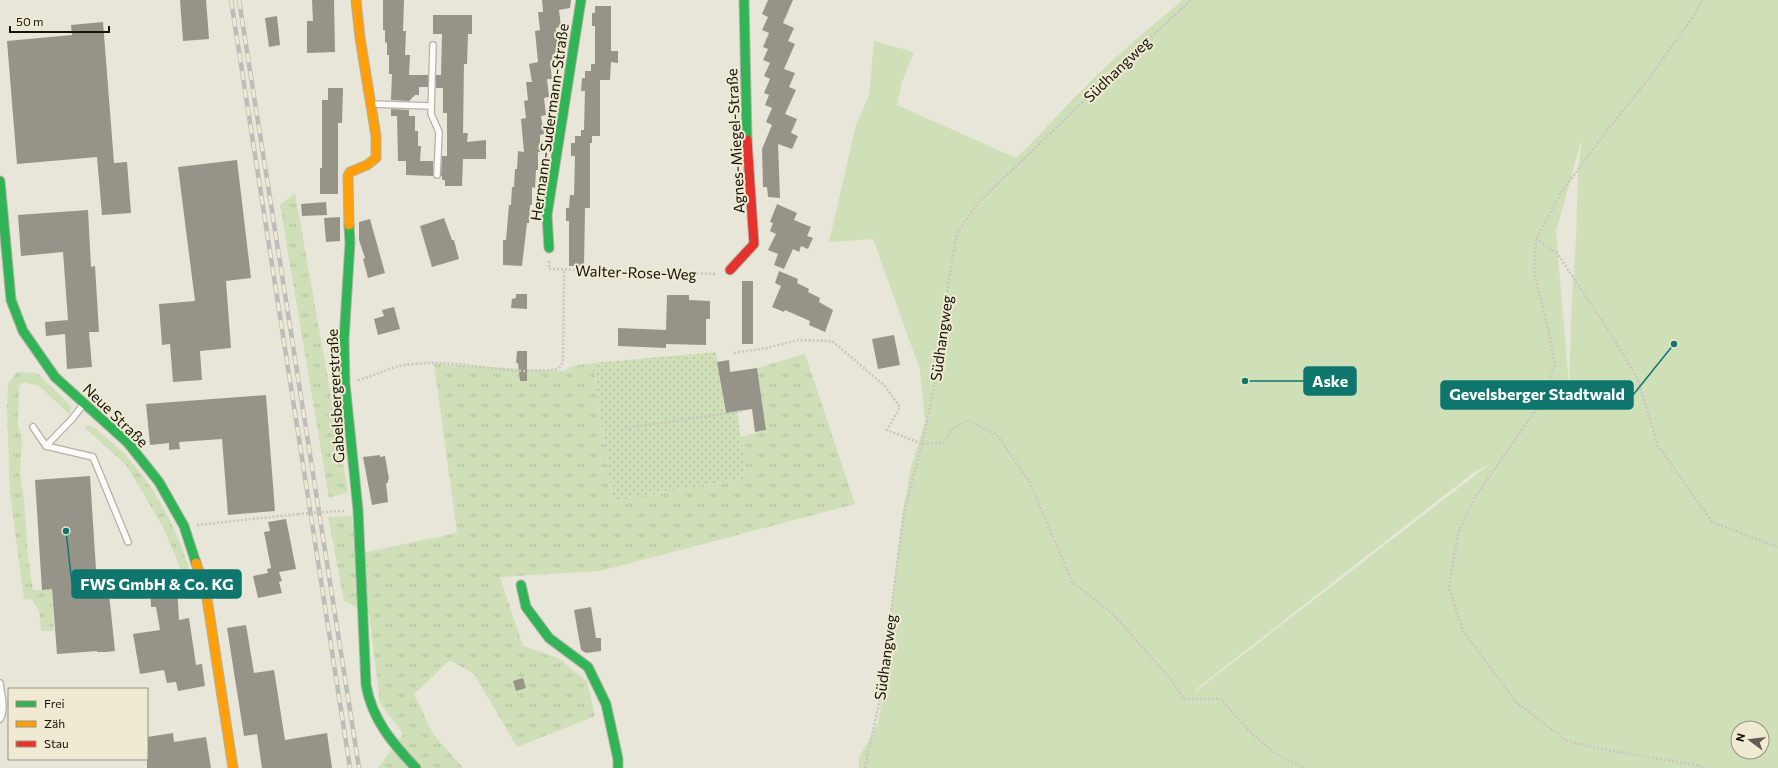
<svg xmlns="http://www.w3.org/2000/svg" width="1778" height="768" viewBox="0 0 1778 768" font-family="Commissioner,sans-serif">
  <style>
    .grass { fill: url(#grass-tufts) }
    .park { fill: #cfe0b9; fill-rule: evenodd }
    .garden { fill: url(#garden-dots) }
    .building { fill: #969489 }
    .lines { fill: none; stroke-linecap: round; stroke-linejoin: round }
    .lane-casing { stroke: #b2b1a6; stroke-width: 8 }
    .fast-casing { stroke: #b2b1a6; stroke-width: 11 }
    .slow-casing { stroke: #b2b1a6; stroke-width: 11 }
    .jam-casing { stroke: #b2b1a6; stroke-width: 11 }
    .path { stroke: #c7c7c2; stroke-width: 2.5; stroke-dasharray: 2 2; stroke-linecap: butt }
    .lane { stroke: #fcfbf9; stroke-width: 5.5 }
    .fast { stroke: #30b455; stroke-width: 9 }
    .slow { stroke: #ff9f0a; stroke-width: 9 }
    .jam { stroke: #e5322d; stroke-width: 9 }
    .rail-casing { stroke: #bdbcb9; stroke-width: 4.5 }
    .rail { stroke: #efead1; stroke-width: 3; stroke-dasharray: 9; stroke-linecap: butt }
    .path-bridge { stroke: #c7c7c2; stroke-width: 2.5; stroke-dasharray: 2 2; stroke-linecap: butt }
    .labels { text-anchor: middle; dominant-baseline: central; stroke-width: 4; stroke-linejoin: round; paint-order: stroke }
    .street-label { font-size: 15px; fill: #15130b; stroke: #efead1 }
    .leader { fill: none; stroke: #0f766e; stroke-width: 1.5 }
    .callout-dot { fill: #0f766e; stroke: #efead1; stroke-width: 1.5 }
    .callout { fill: #0f766e; stroke: #0f766e; stroke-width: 1.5 }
    .callout-label { font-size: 16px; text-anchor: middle; font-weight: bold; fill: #fff }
  </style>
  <defs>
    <pattern id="grass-tufts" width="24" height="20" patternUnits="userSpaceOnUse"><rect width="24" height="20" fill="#cfe0b9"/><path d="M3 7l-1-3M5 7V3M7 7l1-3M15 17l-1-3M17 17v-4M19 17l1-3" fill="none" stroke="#b1bf9e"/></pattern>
    <pattern id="garden-dots" width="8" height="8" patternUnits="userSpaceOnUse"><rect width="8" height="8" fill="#cfe0b9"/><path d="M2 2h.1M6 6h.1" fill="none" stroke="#b1bf9e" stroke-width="1.8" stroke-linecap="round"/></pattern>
  </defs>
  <rect width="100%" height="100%" fill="#e8e6d8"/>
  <path class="grass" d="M295,193L348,492L329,498L280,205Z
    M805,354L855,504L600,571L500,577L523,646L558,658L587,681L595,716L517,747L474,674L450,660L414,694L433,734L463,768H378L403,734L380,703L369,614L344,601L328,517L351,516L357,554L457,533L434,364L564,371L572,366L593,363L613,501L746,478L740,437L766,430L757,368Z
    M17,372L37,373L71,406L70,415L39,386L24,382L19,386L18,425L22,439L20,475L24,499L28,556L33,590L52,589L54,631H41L39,611L32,600L24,599L10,494L7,409L8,384Z
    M86,425C95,426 102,434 109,440C151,475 177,527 192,578H173L98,585L97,582L132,579L179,572L181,570L164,529L133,476L126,465L85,428Z"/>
  <path class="park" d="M1183,0H1778V768H859V758L878,723L887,667L892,601L903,511L911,467L925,423L920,370L873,239L829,242L856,125L869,95L874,41L914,52L902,82L897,105L1016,158C1039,137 1058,113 1080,92C1112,59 1148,29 1183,0ZM1582,138L1578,170L1576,239L1572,297L1569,386L1556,232ZM1491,463L1196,691L1195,690L1473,473ZM1738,728H1762V752H1738Z"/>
  <path class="garden" d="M716,352L725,413L737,411L746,478L613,501L593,363Z"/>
  <path class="building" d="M180,0H206L209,39L183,41Z
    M312,0H334L335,52L307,53V21H313Z
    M383,0H404L403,31H406L405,55H410L409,75H428V87H419V95H415L409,101L391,100L392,74H389V55H387V43L385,42V30H383Z
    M542,0H571L570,8L559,10L561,27L556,28L558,53H554L555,60L550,61L552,79H547L549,97L544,98L546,115L541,116L544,134L540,135V152H538V170H536L535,188L532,187V205H530L529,223H527L522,266L503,265V240H506L509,205H511L512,187H514L515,169H517L518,151L524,152L521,119L526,118L524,101L528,100L526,82H532L529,64L538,62L535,31L540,30L538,12H543Z
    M768,0H793L783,23L794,28L788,41L795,44L784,69L795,73L789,87L796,90L785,114L797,119L791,133L798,136L792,149L778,144L780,198L768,197L767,187H763L762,149L772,125L766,122L772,108L765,105L769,95L764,93L770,79L764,76L770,63L763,60L768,49L763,47L769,33L762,30L768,17L762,14Z
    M595,6H611V51H618V63L611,62L610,80H600V136H592V143H590V208H585L584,266H569V221H566V208H569L570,195H574L575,156H571V143H575V136H581V130H584L585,91H581L582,78H585V71H591V64H595V26H592V13H595Z
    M433,15H472V34H468L467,64H464L463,133H468L467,142L486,140V159H463L462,186H445V180H442V176H441L442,156H447V113H443V88H436V75H441L442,34H433Z
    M277,16L280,45L269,47L265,18Z
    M103,22L114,163L127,162L131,213L102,215L97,157L17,164L7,41L72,35L71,25Z
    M328,88H343L342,123H338V194H320V168H322V100H328Z
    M391,109L409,110V116H415V131H418V146H421L420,161H433V176L406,175V161H398L397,116H391Z
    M237,160L251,278L226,281L231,348L200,351L202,380L173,382L170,344L162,345L159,304L195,301L178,167Z
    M326,202L327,215L302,216L301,204Z
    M777,204L797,213L794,220L811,227L807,236L813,238L808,249L801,246L799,252L793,249L784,269L774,265L778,254L768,250L776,234L770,231L773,223L770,222Z
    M88,210L91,267L95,266L99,332H89L92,367L67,369L65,334L46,336L45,322L68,320L63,252L21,256L18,215Z
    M340,217V241L326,242L324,218Z
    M444,218L452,240H454L459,259L432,267L420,226Z
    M370,219L385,273L368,278L363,259L365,258L359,240V222Z
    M779,271L798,279L797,283L809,289L808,292L820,298L819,302L833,310L825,332L809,325L810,321L785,310L784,312L772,307L781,286L775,283Z
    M742,281H753V344H742Z
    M516,294H527V309L511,308L512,299L516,298Z
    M667,295H689V300L710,301V319H706V345L666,344V348L618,346V328L666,330Z
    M394,307L400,329L378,335L374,319L384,316L382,310Z
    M894,335L900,365L878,369L872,339Z
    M517,351H527V381H520L518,363H516Z
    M729,360L730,372L757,368L766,430L755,432L752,409L726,413L717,362Z
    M266,395L275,511L228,515L222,439L179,442L180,449L169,450V443L150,445L146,404Z
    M380,455V457L385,456L389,479L388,480V483H386L388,502L372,505L363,457Z
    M90,476L97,585L108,584L115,651L106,652H97V651L57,654L52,589L42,590L35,480Z
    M286,519L296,569L279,572L282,581L279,582L282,593L258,598L253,576L268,573L267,569L271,568L264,532L270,531L268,522Z
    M177,585L179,620L189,618L196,665L202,664L205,686L178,691L176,682L167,683L164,670L140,674L133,634L160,630L156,607H151L150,587Z
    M591,607L596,638H601V651L586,653L581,650L574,610Z
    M246,625L254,673L274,670L285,740L327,733L332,768H262L257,734L244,736L227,628Z
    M523,678L526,688L516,691L513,681Z
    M173,733L174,742L206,737L211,768H147V737Z"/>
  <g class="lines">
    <g class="lane-casing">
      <path id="lane" d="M433,45L431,114L439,132L437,175
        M371,104L431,106
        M33,427L46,446L72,419L83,405
        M46,446L93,457L128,542
        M0,683C1,693 6,710 0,719"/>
    </g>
    <g class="fast-casing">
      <path id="fast" d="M744,0L747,140
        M0,181L11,300L23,331L55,377L128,443L159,482L184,526L196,563
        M349,225L350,243L344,340L345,383L358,510L366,685C372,719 392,743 416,768
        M549,248L547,215L581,0
        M521,585L526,607L549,638L588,667L606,704L618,759V768"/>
    </g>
    <g class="slow-casing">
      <path id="slow" d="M349,225L348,176L350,172L367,165L376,158V136L360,38L356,0
        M196,563L206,592L233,768"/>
    </g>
    <g class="jam-casing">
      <path id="jam" d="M730,270L754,244L747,140"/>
    </g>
    <path class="path" d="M1702,0L1695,14L1650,77L1602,137L1560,194L1536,239L1534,272L1547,324L1555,365L1542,401L1475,497L1458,533L1449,587L1463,631L1516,702L1567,741L1611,751L1696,765L1705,768
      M1536,239L1557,253L1612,336L1638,380L1658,446L1712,522L1778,547
      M549,261V269L717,274
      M734,353L767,348L798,340L832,341L884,385L900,407L887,430L922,444L943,443L952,429L968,420L997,435L1029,481L1073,583L1112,613L1173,682L1184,699H1221C1246,728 1269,756 1307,768
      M358,380C371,377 382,371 395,367C407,364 422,363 434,363C475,363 515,376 556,369L560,367L563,362L564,270
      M625,428L744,411
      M338,511H345
      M197,525L298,514
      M865,768L879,703L904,512L922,444L944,339L948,286L957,233L978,203L1138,49L1191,0"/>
    <use href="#lane" class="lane"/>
    <use href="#fast" class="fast"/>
    <use href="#slow" class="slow"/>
    <use href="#jam" class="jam"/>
    <g class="rail-casing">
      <path id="rail" d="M231,0L350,768
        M239,0L359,768"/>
    </g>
    <use href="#rail" class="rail"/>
    <path class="path-bridge" d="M298,514L338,511"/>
  </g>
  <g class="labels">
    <g class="street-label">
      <text transform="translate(1117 69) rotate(-44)">Südhangweg</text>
      <text transform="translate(549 122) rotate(-82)">Hermann-Sudermann-Straße</text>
      <text transform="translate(735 141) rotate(-93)">Agnes-Miegel-Straße</text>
      <text transform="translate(636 272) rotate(2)">Walter-Rose-Weg</text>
      <text transform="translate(941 338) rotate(-82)">Südhangweg</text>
      <text transform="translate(335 396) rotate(-93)">Gabelsbergerstraße</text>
      <text transform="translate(116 415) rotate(44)">Neue Straße</text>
      <text transform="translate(885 657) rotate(-82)">Südhangweg</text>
    </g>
  </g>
  <path class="leader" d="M1245 381L1304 381M1674 344L1633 395M66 531L72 584"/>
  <g class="callout-dot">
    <circle cx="1245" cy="381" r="4"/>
    <circle cx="1674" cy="344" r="4"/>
    <circle cx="66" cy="531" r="4"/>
  </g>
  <g class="callout">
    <rect x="1304" y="367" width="52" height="28" rx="4"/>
    <rect x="1441" y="381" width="192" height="28" rx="4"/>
    <rect x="72" y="570" width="169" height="28" rx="4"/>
  </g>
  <g class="callout-label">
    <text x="1330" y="387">Aske</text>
    <text x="1537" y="400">Gevelsberger Stadtwald</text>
    <text x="157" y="590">FWS GmbH &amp; Co. KG</text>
  </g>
  <rect x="8" y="688" width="140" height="72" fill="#efead1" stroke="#989482"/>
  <rect x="16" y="701" width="20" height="6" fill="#30b455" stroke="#989482"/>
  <text x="44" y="708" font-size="12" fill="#15130b">Frei</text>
  <rect x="16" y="721" width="20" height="6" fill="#ff9f0a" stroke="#989482"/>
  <text x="44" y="728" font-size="12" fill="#15130b">Zäh</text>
  <rect x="16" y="741" width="20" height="6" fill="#e5322d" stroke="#989482"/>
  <text x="44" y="748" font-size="12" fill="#15130b">Stau</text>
  <g transform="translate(1750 740) rotate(285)"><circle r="19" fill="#efead1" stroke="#989482"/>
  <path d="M0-3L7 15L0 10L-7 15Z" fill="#5f5d53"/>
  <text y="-6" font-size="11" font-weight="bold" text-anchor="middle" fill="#15130b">N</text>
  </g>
  <path d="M10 26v6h99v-6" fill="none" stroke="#15130b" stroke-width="2"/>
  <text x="16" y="26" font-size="12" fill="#15130b" stroke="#efead1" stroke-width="3" paint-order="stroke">50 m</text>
</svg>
